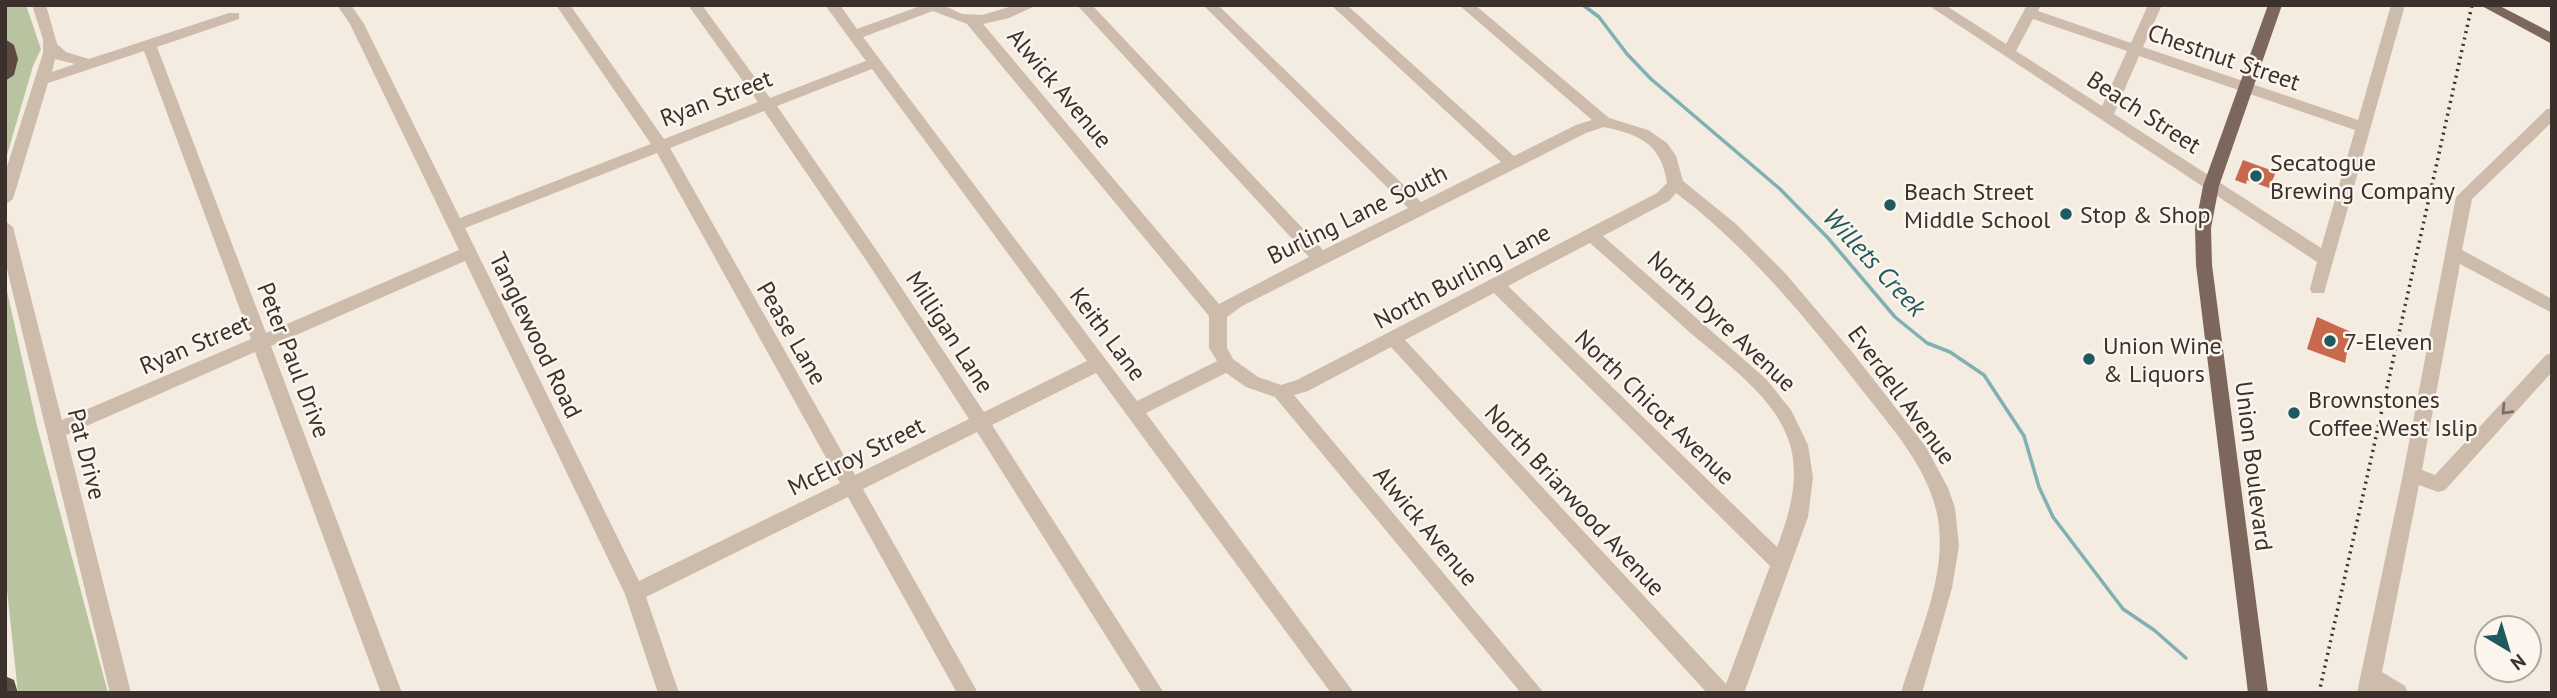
<svg xmlns="http://www.w3.org/2000/svg" width="2557" height="698" viewBox="0 0 2557 698" font-family="'PT Sans',sans-serif">
  <style>
    .green { fill: #b8c4a0 }
    .lines { fill: none; stroke-linecap: round; stroke-linejoin: round }
    .stream { stroke: #7fb0b2; stroke-width: 3.5 }
    .building { fill: #c8694b }
    .minor { fill: #cdbbac; fill-rule: evenodd }
    .major { fill: #7d675c; fill-rule: evenodd }
    .highway { fill: #5c4a42; fill-rule: evenodd }
    .rail { stroke: #3b302b; stroke-width: 3.5; stroke-dasharray: 2 4.5; stroke-linecap: butt }
    .oneway { stroke: #7d6f65 }
    .poi-dot { fill: #1f5a5e; stroke: #fbf5ee; stroke-width: 2.5 }
    .labels { text-anchor: middle; dominant-baseline: central; stroke-width: 5; stroke-linejoin: round; paint-order: stroke }
    .street-label { font-size: 24px; fill: #3b302b; stroke: #fbf5ee }
    .poi-label { font-size: 24px; fill: #3b302b; stroke: #fbf5ee; text-anchor: start }
    .water-label { font-size: 26px; font-style: italic; fill: #1f5a5e; stroke: #fbf5ee }
  </style>
  <rect width="100%" height="100%" fill="#f4ebe1"/>
  <path class="green" d="M5,5H26L41,49L33,66L5,162V86L11,65V51L5,38Z
    M5,282L37,426L108,693H18L5,571Z"/>
  <g class="lines">
    <path class="stream" d="M1583,5L1599,17L1627,54L1651,79L1780,189L1828,238L1895,317L1927,343L1950,352L1984,375L2024,436L2039,487L2053,517L2123,609L2154,630L2186,658"/>
  </g>
  <path class="building" d="M2243,160L2276,172L2269,188L2247,180L2246,184L2235,180Z
    M2317,317L2351,332L2345,363L2307,349Z"/>
  <g class="lines">
    <path class="minor" d="M32,5H46L57,44L66,52L89,59L229,13H239V19L157,47L266,333L459,250L350,24L337,5H351L364,24L460,218L651,144L556,5H570L664,139L758,102L688,5H702L770,98L866,61L825,5H840L857,29L923,5H943L962,14L982,15L1016,5H1037L1009,18L983,24L1219,304L1309,257L1077,5H1092L1323,250L1408,208L1203,5H1218L1421,202L1501,162L1331,5H1347L1514,156L1576,125L1592,120L1459,5H1475L1609,118L1648,130L1667,143L1676,156L1683,181L1736,224L1785,273L1853,353L1926,447L1948,488L1955,508L1959,546L1952,588L1922,693H1901C1916,641 1945,582 1939,527C1934,474 1894,431 1862,390C1806,318 1749,248 1676,193L1669,201L1603,236L1766,379L1791,410L1808,445L1813,478L1808,517L1744,693H1707L1391,347L1308,391L1294,395L1544,693H1521L1275,397L1246,387L1226,373L1146,413L1354,693H1331L1096,373L992,425L1164,693H1142L977,432L863,489L978,693H957L848,497L646,597L679,693H658L625,594L465,261L271,346L402,693H381L255,352L66,435L131,693H110L5,261V221L13,227L62,420L251,339L144,51L48,83L13,199L5,205V173L43,53V39ZM933,11L967,24L1209,316V348L1217,361L1137,401L863,37ZM55,59L75,64L52,72ZM872,69L1087,361L984,412L879,254L777,106ZM764,111L868,263L969,419L855,475L670,148ZM1604,127C1640,135 1661,143 1667,183L1657,193L1297,380L1281,385L1258,377L1233,359L1227,348V317L1242,306L1586,133ZM657,153L840,483L639,581L465,228ZM1590,243C1622,271 1654,300 1686,329C1723,362 1778,397 1791,448C1799,483 1789,515 1777,547L1508,286ZM1494,293L1770,566L1726,684L1405,340Z
      M1928,5H1945L2006,44L2027,5H2041L2038,11L2131,43L2148,5H2162L2143,47L2358,120L2391,5H2405L2324,293H2312L2310,289L2317,262ZM2033,19L2127,51L2102,106L2016,51ZM2139,56L2355,130L2321,248L2114,114Z
      M2552,108V122L2472,199L2462,250L2552,299V313L2460,264L2422,470L2435,475L2546,355L2552,353V372L2445,490L2438,492L2419,485L2382,672L2405,686L2408,693H2357L2403,474L2456,197L2547,109Z"/>
    <path class="major" d="M2268,5H2282L2219,186L2211,228L2212,265L2268,693H2248L2196,265L2195,228L2203,186Z
      M2480,5H2498L2552,33V44Z"/>
    <path class="highway" d="M5,39L14,45L18,59L14,75L5,81Z
      M5,676L14,680L18,693H5Z"/>
    <path class="rail" d="M2319,693L2472,5"/>
  </g>
  <defs><path id="oneway-chevron" d="M-2-3.5L2.5 0L-2 3.5" fill="none" stroke-width="1.6" stroke-linecap="round" stroke-linejoin="round" transform="scale(1.75)"/></defs>
  <use class="oneway" href="#oneway-chevron" transform="translate(2506 410) rotate(133)"/>
  <g class="poi-dot">
    <circle cx="2256" cy="176" r="7"/>
    <circle cx="1890" cy="205" r="7"/>
    <circle cx="2066" cy="214" r="7"/>
    <circle cx="2330" cy="341" r="7"/>
    <circle cx="2089" cy="359" r="7"/>
    <circle cx="2294" cy="413" r="7"/>
  </g>
  <g class="labels">
    <g class="street-label">
      <text transform="translate(2224 57) rotate(19)">Chestnut Street</text>
      <text transform="translate(1060 88) rotate(50)">Alwick Avenue</text>
      <text transform="translate(716 98) rotate(-21)">Ryan Street</text>
      <text transform="translate(2144 112) rotate(33)">Beach Street</text>
      <text transform="translate(1357 214) rotate(-26)">Burling Lane South</text>
      <text transform="translate(1462 276) rotate(-28)">North Burling Lane</text>
      <text transform="translate(1722 321) rotate(43)">North Dyre Avenue</text>
      <text transform="translate(950 332) rotate(57)">Milligan Lane</text>
      <text transform="translate(792 333) rotate(60)">Pease Lane</text>
      <text transform="translate(1108 334) rotate(53)">Keith Lane</text>
      <text transform="translate(536 335) rotate(64)">Tanglewood Road</text>
      <text transform="translate(195 344) rotate(-23)">Ryan Street</text>
      <text transform="translate(294 360) rotate(69)">Peter Paul Drive</text>
      <text transform="translate(1902 395) rotate(54)">Everdell Avenue</text>
      <text transform="translate(1655 407) rotate(44)">North Chicot Avenue</text>
      <text transform="translate(87 454) rotate(76)">Pat Drive</text>
      <text transform="translate(856 456) rotate(-26)">McElroy Street</text>
      <text transform="translate(2254 466) rotate(83)">Union Boulevard</text>
      <text transform="translate(1575 500) rotate(47)">North Briarwood Avenue</text>
      <text transform="translate(1426 526) rotate(50)">Alwick Avenue</text>
    </g>
    <g class="poi-label">
      <text x="2270" y="162">Secatogue<tspan x="2270" dy="28">Brewing Company</tspan></text>
      <text x="1904" y="191">Beach Street<tspan x="1904" dy="28">Middle School</tspan></text>
      <text x="2080" y="214">Stop &amp; Shop</text>
      <text x="2344" y="341">7-Eleven</text>
      <text x="2103" y="345">Union Wine<tspan x="2103" dy="28">&amp; Liquors</tspan></text>
      <text x="2308" y="399">Brownstones<tspan x="2308" dy="28">Coffee West Islip</tspan></text>
    </g>
    <g class="water-label">
      <text transform="translate(1875 262) rotate(47)">Willets Creek</text>
    </g>
  </g>
  <rect width="2557" height="698" fill="none" stroke="#3b302b" stroke-width="14"/>
  <g transform="translate(2508 649) rotate(142)"><circle r="33" fill="#fbf5ee" stroke="#aea6a0" stroke-width="2"/>
  <path d="M0-5L12 26L0 18L-12 26Z" fill="#1f5a5e"/>
  <text y="-10" font-size="19" font-weight="bold" text-anchor="middle" fill="#3b302b">N</text>
  </g>
</svg>
